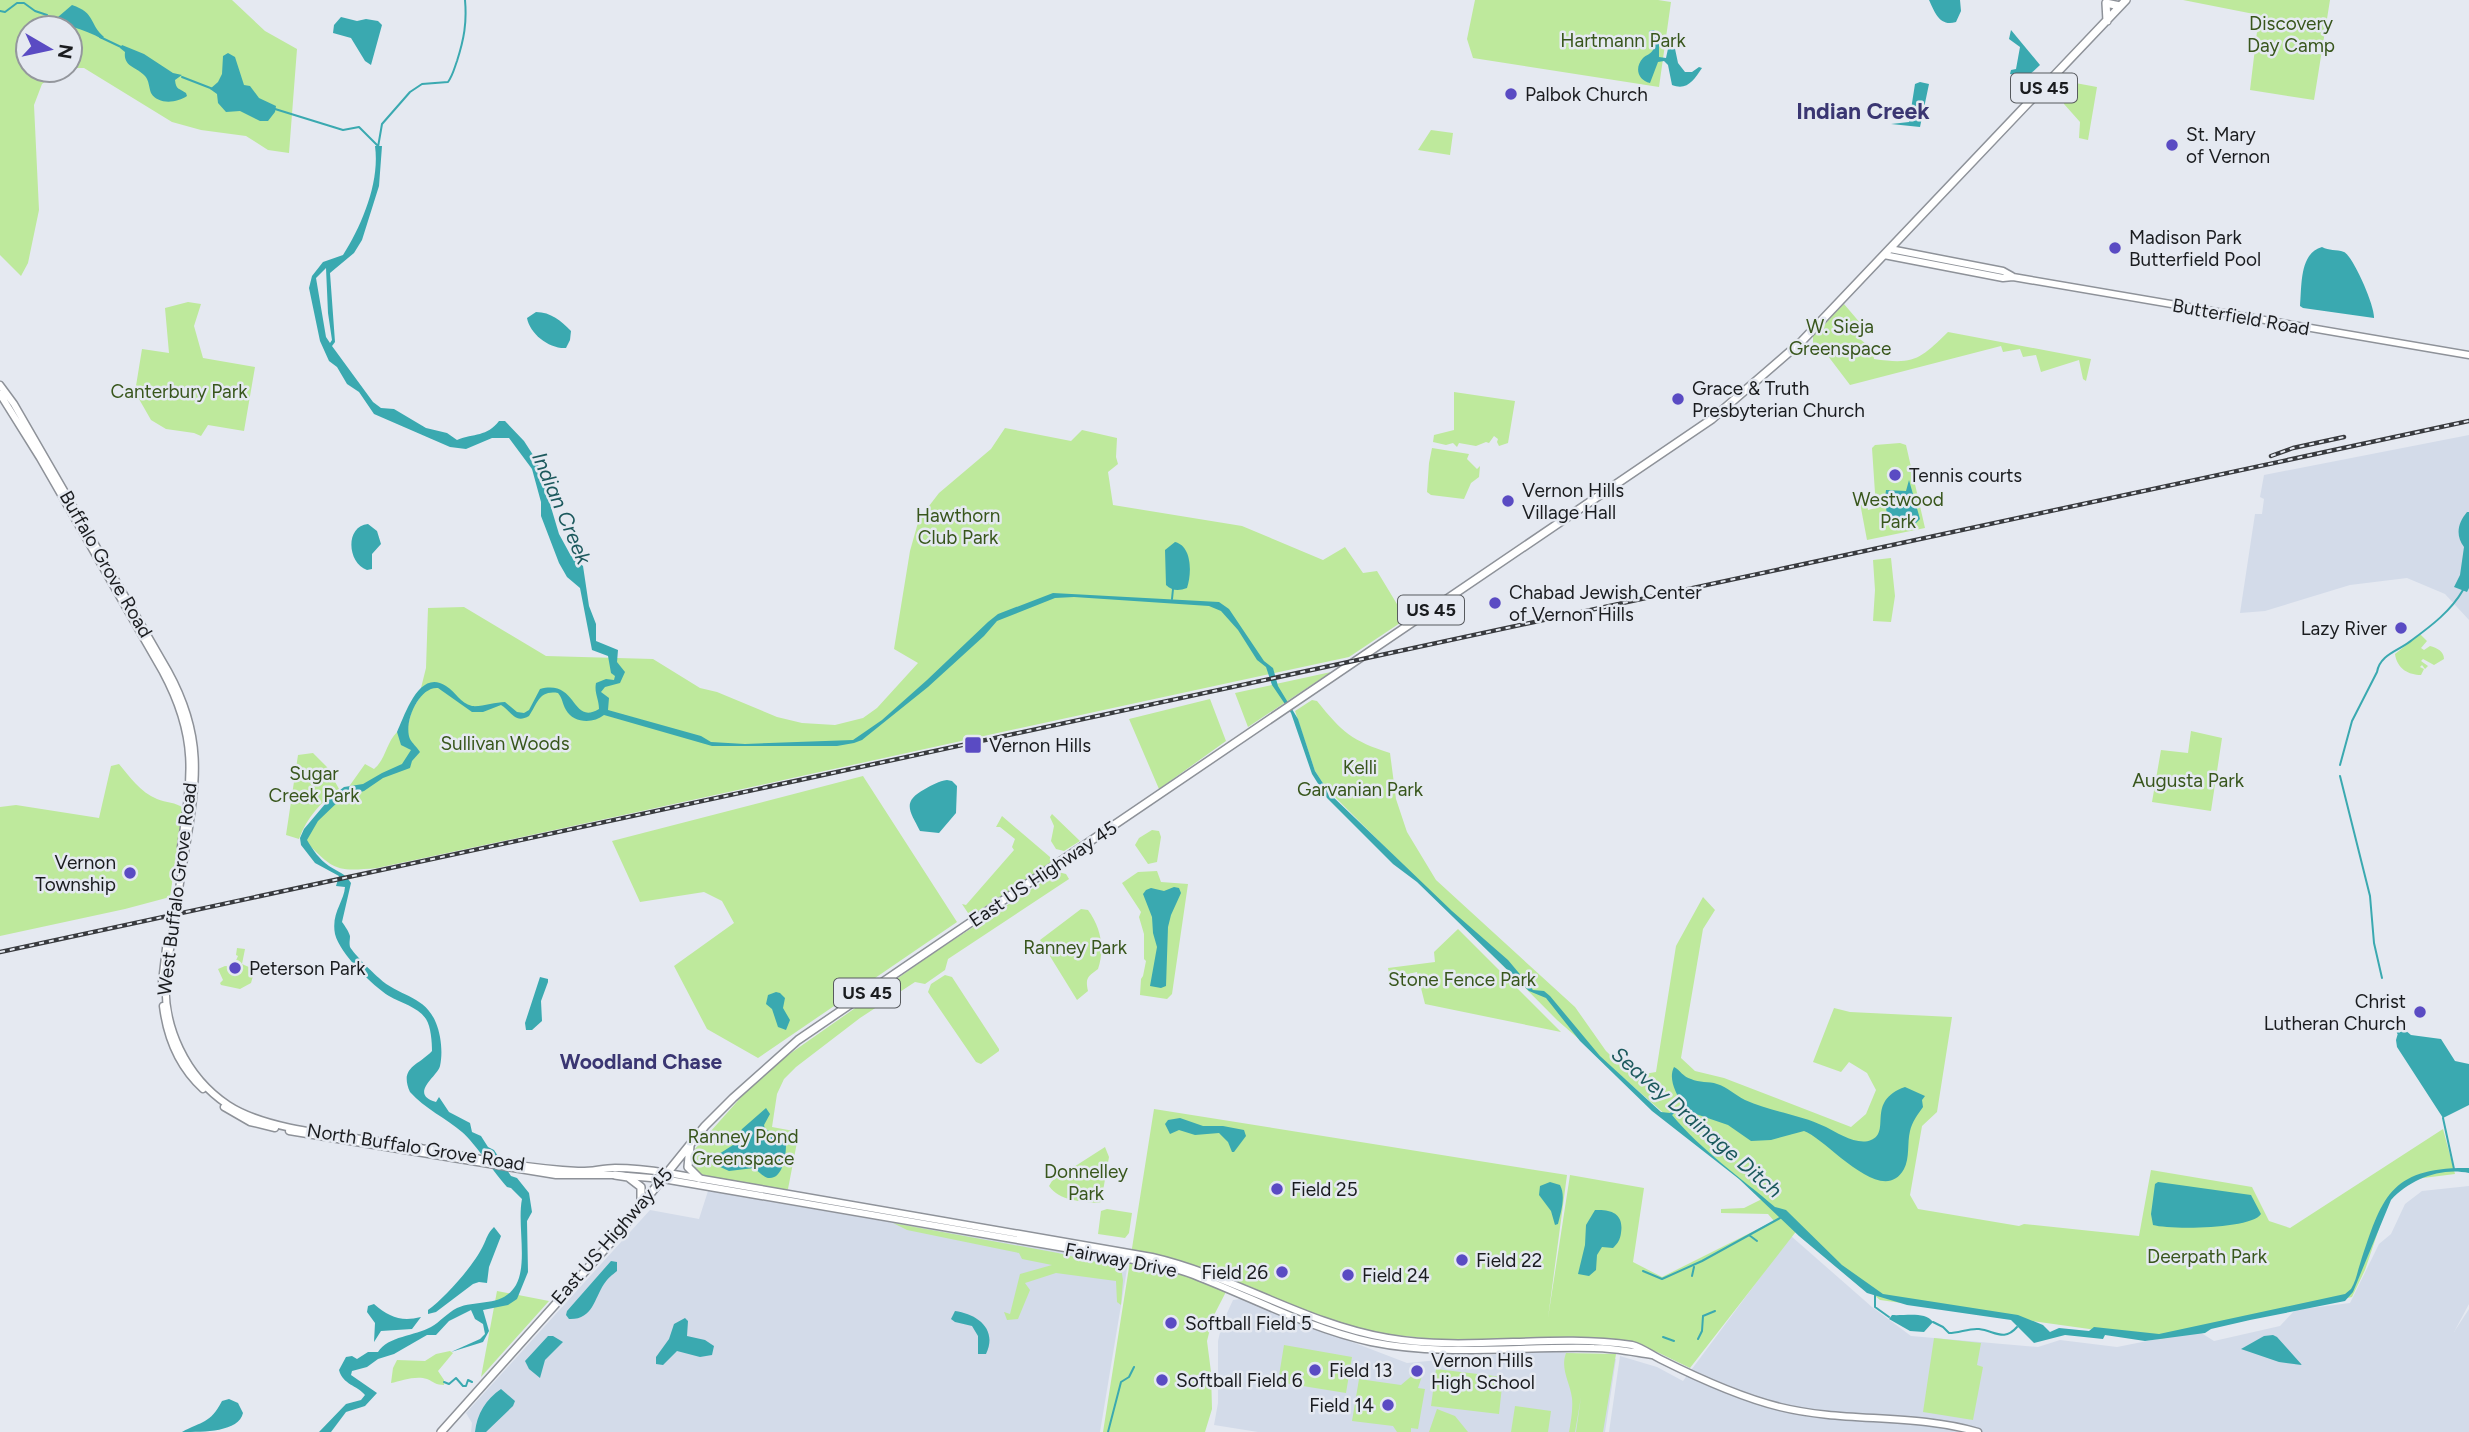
<svg xmlns="http://www.w3.org/2000/svg" width="2469" height="1432" viewBox="0 0 2469 1432" font-family="Figtree,sans-serif">
  <style>
    .built { fill: #d3dbe9 }
    .green { fill: #bee99c }
    .water { fill: #3aa9b0; fill-rule: evenodd }
    .lines { fill: none; stroke-linecap: round; stroke-linejoin: round }
    .stream { stroke: #3aa9b0; stroke-width: 2 }
    .secondary-casing { stroke: #8e9299; stroke-width: 9 }
    .primary-casing { stroke: #8e9299; stroke-width: 10 }
    .secondary { stroke: #fff; stroke-width: 6 }
    .primary { stroke: #fff; stroke-width: 7 }
    .rail-casing { stroke: #383a3e; stroke-width: 4.5 }
    .rail { stroke: #e5e9f1; stroke-width: 2; stroke-dasharray: 5; stroke-linecap: butt }
    .poi-dot { fill: #5a4bc3; stroke: #e5e9f1; stroke-width: 2.5 }
    .labels { text-anchor: middle; dominant-baseline: central; stroke-width: 5; stroke-linejoin: round; paint-order: stroke }
    .shield { fill: #e5e9f1; stroke: #575a5e; stroke-width: 2 }
    .shield-label { font-size: 18px; font-weight: bold; fill: #1a1c1f }
    .park-label { font-size: 19px; fill: #38561c; stroke: #e5e9f1 }
    .poi-label { font-size: 19px; fill: #1a1c1f; stroke: #e5e9f1; text-anchor: start }
    .street-label { font-size: 19px; fill: #1a1c1f; stroke: #e5e9f1 }
    .water-label { font-size: 21px; font-style: italic; fill: #1c595d; stroke: #e5e9f1 }
    .neighbourhood-label { font-size: 21px; font-weight: bold; fill: #3a3672; stroke: #e5e9f1 }
    .quarter-label { font-size: 23px; font-weight: bold; fill: #3a3672; stroke: #e5e9f1 }
  </style>
  <rect width="100%" height="100%" fill="#e5e9f1"/>
  <path class="built" d="M2469,435V620L2445,594L2407,578L2350,585L2265,611L2240,613L2255,514H2262L2264,499L2260,497L2264,475Z
    M2469,1186V1304L2454,1332L2469,1309V1432H1609L1620,1356L1657,1367L1683,1381L1791,1236L1872,1307L1911,1336L2038,1347L2060,1340L2117,1347L2198,1331L2214,1341L2280,1326L2295,1310L2350,1303L2379,1244L2391,1234L2405,1204L2422,1191Z
    M708,1191L1128,1263L1100,1432H471L472,1423L466,1413L650,1210L699,1219Z
    M1240,1299L1407,1363L1545,1350L1616,1359L1605,1432H1258L1214,1425L1218,1403V1341L1222,1324L1233,1300Z"/>
  <path class="green" d="M0,0H232L265,31L297,49L289,153L268,150L246,136L201,130L172,122L84,68H70V28H28V70H60L42,84L34,105L39,210L28,263L21,276L0,255Z
    M1475,0H1658L1671,2L1659,87L1473,58L1467,39Z
    M2183,0H2330L2314,100L2250,90L2259,15Z
    M2070,82L2097,87L2088,140L2079,138L2080,122L2064,104V93Z
    M1431,130L1453,133L1450,155L1418,150Z
    M188,302L201,304L194,326L203,358L255,367L244,431L208,425L201,436L194,433L166,429L151,420L135,392L142,349L169,353L165,308Z
    M1844,304L1867,331L1860,339L1872,349L1874,359C1915,365 1920,359 1948,332L2091,359L2086,381L2083,379L2079,360L2041,372L2036,355L2023,357L2020,349L2003,352L2001,346L1850,385L1828,356L1813,343V336Z
    M1454,392L1515,401L1508,443L1499,446L1497,442L1498,439L1494,436L1489,443L1486,442L1476,446L1459,443L1457,447L1453,443L1446,445L1433,442L1434,435L1454,430Z
    M1005,428L1071,441L1082,430L1117,438L1116,457L1118,464L1108,472L1113,505L1242,526L1323,560L1345,547L1363,573L1377,571L1406,619L1349,657C1025,726 702,799 377,868C335,872 334,870 304,840L305,832L343,795L365,764L374,769C386,759 386,743 397,732L406,733L412,710L424,691L421,688L426,668L428,608L464,607L546,656L653,659L700,688L717,692L777,717L802,723L835,725L863,718L877,708L918,663L894,649L910,551L919,519L939,493L991,449Z
    M1900,443L1906,445L1925,528L1867,540L1860,503L1867,505L1868,510L1876,508L1872,448L1875,445Z
    M1432,448L1469,454L1467,459L1477,469L1480,466L1479,477L1471,483L1464,499L1431,495L1427,492L1429,463Z
    M1891,558L1895,596L1891,622L1873,621L1875,590L1873,560Z
    M2420,634L2427,641L2421,648L2424,650L2430,646C2437,648 2444,651 2444,659L2434,665L2423,659L2421,661L2428,666L2425,669L2422,665L2420,667L2424,669L2421,675C2409,675 2397,669 2395,654Z
    M1331,672L1248,727L1235,693Z
    M1210,699L1226,741L1159,789L1129,719Z
    M1312,700L1317,701C1342,732 1352,741 1390,753L1396,799L1407,832L1436,880L1575,1007L1606,1051L1632,1076L1656,1072L1676,946L1703,897L1715,910L1703,929L1681,1058L1695,1071L1724,1078L1851,1127L1866,1114L1876,1090L1867,1073L1849,1062L1841,1072L1813,1062L1834,1008L1850,1012L1952,1017L1937,1112L1922,1126L1910,1195L1918,1209L2019,1226L2024,1224L2139,1236L2151,1170L2252,1187L2269,1221L2290,1228L2443,1129L2455,1174L2415,1179L2399,1188L2389,1199L2365,1270L2352,1297L2161,1339L1880,1300L1834,1263L1798,1229L1690,1368L1657,1352L1632,1343L1455,1341L1373,1333L1229,1286L1213,1317L1207,1341L1211,1372L1212,1409L1205,1432H1103L1154,1109L1567,1175L1548,1318L1570,1175L1644,1188L1633,1262L1662,1277L1774,1221L1768,1214L1721,1213V1209L1744,1208L1762,1199L1557,1020L1326,788L1315,771L1295,711Z
    M2191,731L2222,738L2211,811L2152,802L2161,750L2188,753Z
    M313,753L327,767L339,789C321,802 307,817 299,839L286,835L298,755Z
    M119,764C130,777 140,792 157,799C166,803 176,802 183,808L170,897L125,909L0,936V807L16,805L99,818L111,766Z
    M863,776L957,922L758,1058L707,1029L674,966L734,923L722,901L704,892L640,902L612,841Z
    M1052,814L1080,841L1064,851L1056,849L1051,841L1054,826L1050,817Z
    M1002,816L1050,857L1051,863L977,912L968,913L962,904L966,905L1014,850L1012,847L1015,839L1000,827H996Z
    M1152,830L1159,831L1161,837L1157,862L1148,864L1135,845L1139,838Z
    M1157,871L1161,882L1188,884L1172,994L1167,999L1140,995L1141,979L1143,976L1146,961L1144,959V934L1139,917L1141,912L1122,883L1138,872Z
    M1058,872L1066,874L1069,879L948,959L945,970L925,984L915,982L860,1018L796,1067L784,1079L777,1094L772,1127L799,1132L788,1189L785,1191C763,1187 708,1182 693,1169L691,1157L694,1150L743,1095L781,1060L938,950Z
    M1081,909L1088,910C1101,928 1105,948 1098,969C1088,977 1085,977 1088,991L1077,1000L1040,940Z
    M1458,929L1561,1032L1425,1004L1417,972L1390,978L1388,968L1435,962L1434,952Z
    M237,948L245,949L242,964L251,968L253,976L251,983L240,989L221,985L220,983L223,980L218,969L225,966L233,967L238,956L236,955Z
    M945,975L952,977L999,1049V1051L981,1064L976,1062L928,992L931,984Z
    M1105,1147L1109,1157L1101,1202L1097,1203C1079,1201 1060,1201 1049,1186L1052,1181Z
    M1107,1209L1132,1213L1129,1233L1125,1238L1098,1234L1101,1211Z
    M893,1223L1058,1253L1121,1268L1123,1280L1121,1305L1117,1302L1116,1281L1056,1273L1025,1283L1030,1290L1018,1319L1007,1320L1004,1312L1010,1314L1020,1274L1052,1265L1022,1259L1019,1253L907,1230Z
    M497,1291L549,1301L481,1377Z
    M1934,1338L1981,1343L1977,1365L1983,1367L1973,1420L1923,1412Z
    M1284,1345L1352,1357L1346,1393L1278,1382Z
    M450,1351L453,1353L438,1371L444,1380V1385C436,1385 434,1382 427,1379C416,1375 401,1381 391,1383L393,1368L397,1360L425,1361L436,1354Z
    M1566,1353L1616,1354L1603,1432H1576L1581,1397L1575,1432H1569C1571,1421 1573,1409 1572,1398C1570,1382 1560,1369 1566,1353Z
    M1421,1368H1424V1370L1418,1388L1425,1389L1418,1429L1411,1428V1432H1397L1393,1426L1352,1421L1359,1379L1401,1385Z
    M1436,1369L1503,1377L1499,1414L1431,1406Z
    M1515,1406L1551,1411L1548,1432H1511Z
    M1437,1409L1455,1416L1468,1432H1429Z"/>
  <path class="water" d="M1929,0H1960L1961,11L1956,22C1940,27 1935,13 1929,0Z
    M72,5C96,13 89,24 104,37L102,39C83,28 64,26 45,16L58,17Z
    M341,17L357,21L366,19L378,21L382,25L371,65L365,61L351,38L333,33L334,25Z
    M1654,30L1659,37V57L1666,58L1669,44H1674L1678,63L1685,72H1692L1699,67L1702,68C1694,80 1687,91 1672,85L1668,65L1664,61L1658,62L1650,83C1638,80 1634,68 1643,58C1646,55 1651,54 1653,50V44L1649,39V31Z
    M2011,30L2040,65L2027,77L2010,74L2011,70L2016,69L2020,47L2009,39Z
    M122,45L144,54L173,73L182,75L175,80C176,90 179,88 186,93L187,96C177,103 158,105 151,93C149,88 149,80 145,76C137,67 123,67 125,52L120,48Z
    M228,53L235,57L244,85L250,86L259,98L276,106L275,112L268,121H260L240,111L226,112L218,103L217,94L210,89L218,82L222,74L223,56Z
    M1920,82L1929,84L1920,127L1891,124L1909,122L1915,84Z
    M375,146H382L379,186L362,240L354,253L330,273L335,342L332,346L373,402L381,408L394,409L426,428L447,433L457,440C474,433 487,437 499,421H505L524,441L535,458L539,467L559,534L571,556L583,566L589,606L596,624V641L618,650L617,662L625,672L620,683L605,687L601,692L609,698L608,710L701,736L711,742L745,744L853,740L882,720L927,680L988,622L998,614L1053,593L1219,602L1229,609L1264,661L1273,668L1278,686L1298,719L1315,771L1330,794L1452,911L1508,960L1533,990L1544,991L1550,996L1600,1056L1661,1112L1670,1113L1682,1104C1676,1093 1668,1079 1674,1067C1680,1070 1683,1077 1691,1079C1699,1083 1709,1081 1717,1084C1727,1087 1735,1095 1745,1100C1771,1112 1800,1114 1826,1127C1837,1133 1858,1146 1871,1140C1892,1132 1865,1101 1905,1087L1925,1096L1922,1100L1923,1107C1918,1114 1912,1122 1910,1131C1907,1143 1910,1158 1904,1169C1882,1209 1826,1138 1804,1131L1771,1140L1751,1141L1728,1125L1693,1113L1684,1106L1672,1115C1701,1150 1740,1177 1775,1207L1786,1210L1842,1265L1883,1294L2018,1315L2043,1325L2050,1332L2059,1328L2089,1331L2094,1327L2159,1334L2345,1294L2351,1289C2356,1281 2357,1273 2360,1264C2382,1197 2390,1167 2469,1168V1173C2441,1167 2410,1179 2391,1200L2353,1292L2345,1301L2250,1320L2211,1329L2205,1333L2145,1341L2105,1335L2103,1339L2065,1335L2034,1343L2011,1320L1907,1305L1867,1293L1799,1236L1739,1179L1652,1111L1580,1041L1546,998L1529,991L1417,882L1393,864L1327,798L1312,774L1291,713L1272,685L1266,667L1257,660L1238,630L1221,611L1209,606L1074,597L1055,598L997,621L984,636L928,687L862,740L854,743L837,746H712L604,715C593,724 573,723 566,710C562,703 563,699 558,693C539,690 538,703 529,716C515,724 512,712 501,705L483,712H472L438,688C419,686 403,723 410,739C412,743 417,747 420,752L412,761L410,768L383,778L364,791L342,798L318,821L307,840C313,850 319,859 329,866C338,872 345,873 351,883L342,922C345,926 349,932 350,936C350,940 349,943 350,947C354,954 372,972 379,978C399,997 425,995 436,1023C441,1035 443,1053 440,1066C438,1076 408,1094 436,1102L439,1097L449,1112L470,1123L472,1132L481,1136L488,1147L494,1150L511,1176L517,1178L529,1193L532,1212L527,1221L528,1272L517,1299L508,1305L483,1310L489,1331L483,1342L451,1352L480,1339L485,1334L483,1324L475,1319L471,1310L449,1321L436,1335H427L394,1354L378,1359L367,1367L352,1371L351,1375L377,1393L365,1406L346,1412L331,1432H319L346,1404L361,1400L365,1395C357,1385 343,1385 339,1370L346,1357L352,1356L357,1359L368,1352H378C388,1336 415,1336 431,1327C440,1322 447,1313 457,1308C478,1299 502,1308 516,1285C528,1263 517,1224 522,1199L511,1188L507,1187C495,1174 475,1143 462,1132C447,1119 424,1108 410,1092C399,1067 418,1066 432,1051C432,1042 431,1027 426,1019C418,1007 401,1003 389,996C373,986 340,954 335,934C331,913 344,902 345,887L336,886L339,876L315,863L301,845L300,838L304,829L331,797L344,787L363,784L382,773L402,764L411,750L401,745L397,732C405,715 419,668 446,686C456,692 460,703 472,706C482,707 495,702 505,702L517,712L524,713L529,710L540,689C578,679 571,726 599,709C599,699 594,693 596,683L606,679L614,680L615,676L611,673L608,656L592,650L580,588L567,577L559,563L541,516V502L532,469L509,438H492L466,449L450,447L374,414L359,392L347,384L337,367L329,361L320,341L309,288L312,276L323,262L343,255C362,225 380,182 375,146ZM326,268L328,313L332,340L330,343L326,337L316,278Z
    M2322,247C2329,251 2336,249 2344,252C2353,256 2375,306 2374,318L2303,308L2300,306C2302,287 2299,253 2322,247Z
    M536,312C551,312 561,321 571,331L570,340L566,348C549,349 530,334 527,318Z
    M1909,480L1920,519L1913,526L1894,527C1886,519 1884,501 1886,490L1906,491Z
    M2467,512H2469V588L2467,592L2454,587L2460,575L2464,547C2455,535 2458,523 2467,512Z
    M368,524L377,531L381,544L372,554V569L367,570C347,563 345,526 368,524Z
    M1175,542C1192,546 1192,573 1187,588C1179,591 1172,591 1166,585L1165,550Z
    M947,780L952,781L957,786L956,813L939,833L920,831C910,811 901,802 925,789C932,785 939,781 947,780Z
    M1174,887L1179,888L1181,893L1171,915L1168,927L1166,986L1161,988L1150,986L1157,947L1153,933L1152,917L1143,894L1146,890L1151,888L1164,891Z
    M540,977L548,979V982L541,1001L542,1021L532,1030H526L525,1023Z
    M776,992L780,993L785,998L783,1008L790,1020L786,1030L778,1027L772,1009L766,1004L768,995Z
    M2405,1030L2411,1035L2441,1039L2455,1061L2469,1064V1105L2443,1118L2397,1047L2396,1040L2398,1033Z
    M766,1108L770,1114L764,1125L765,1129L779,1136L786,1145C786,1155 783,1180 768,1178C763,1177 758,1171 754,1168L729,1171L718,1166L719,1154L733,1145L742,1129Z
    M1180,1118L1203,1126H1223L1244,1130L1246,1136L1234,1152H1232L1228,1142L1219,1133L1195,1135L1179,1130L1170,1134L1165,1124L1168,1120Z
    M1550,1182L1560,1185C1566,1196 1561,1212 1558,1224L1555,1225L1551,1211L1539,1195L1540,1186Z
    M2158,1182L2251,1195L2261,1214C2252,1229 2171,1230 2153,1225L2151,1214L2155,1184Z
    M1595,1210C1612,1209 1624,1214 1621,1233C1620,1240 1618,1243 1613,1248L1602,1247L1597,1255L1596,1270L1589,1276L1578,1274L1585,1245L1586,1225Z
    M494,1227L501,1236L489,1267L487,1283L479,1282L473,1284L436,1312L428,1314V1310C445,1298 474,1265 483,1246C487,1238 487,1234 494,1227Z
    M611,1261L617,1262V1271C612,1275 608,1278 604,1284C594,1299 593,1320 569,1319L566,1315L567,1311Z
    M374,1304C389,1317 401,1322 421,1317L412,1329L381,1331L374,1342L375,1323L367,1312L368,1306Z
    M955,1311C977,1314 998,1329 986,1354H978V1336L972,1326L955,1322L951,1319Z
    M1892,1315C1905,1316 1925,1311 1933,1322L1924,1332L1910,1331L1889,1319Z
    M685,1318L688,1321L687,1336L705,1340L714,1346L712,1355L700,1357L677,1351L663,1365L656,1364V1357L669,1339L674,1324Z
    M2273,1335L2277,1337L2302,1365L2279,1362L2241,1349L2264,1336Z
    M548,1336H553L563,1342L545,1360L540,1378L529,1369L525,1361Z
    M501,1389L515,1401L513,1406L486,1432H475C477,1414 486,1399 501,1389Z
    M229,1399L238,1403L243,1413C239,1432 204,1432 182,1432C202,1421 210,1424 222,1401Z"/>
  <g class="lines">
    <path class="stream" d="M0,11L5,12L17,3H24L35,11L47,15
      M100,37L121,47
      M182,77L213,89
      M275,109L343,130L359,127L377,145
      M378,147L382,124L410,92L422,84L448,82C453,75 454,69 457,61C464,39 467,23 465,0
      M1172,599L1173,589
      M2340,765L2352,721L2377,672C2380,654 2399,651 2412,640C2431,626 2451,611 2463,590
      M2340,776L2370,896L2374,943L2382,978
      M2397,1029L2398,1033
      M2443,1118L2454,1169
      M1749,1235L1757,1241
      M1643,1271L1662,1279L1702,1261L1780,1218
      M1692,1276L1694,1267
      M1875,1294V1307L1889,1317
      M1933,1322L1943,1327L1949,1333C1959,1333 1969,1328 1979,1329C1995,1331 2004,1342 2017,1327
      M1663,1337L1674,1341
      M1698,1339L1702,1331L1703,1316L1715,1311
      M444,1382L449,1384L456,1378L463,1386H466L468,1380L472,1382
      M1108,1432L1121,1382L1129,1377L1134,1367"/>
    <g class="secondary-casing">
      <path id="secondary" d="M1890,249L2003,271L2012,276
        M1884,255L2003,278L2013,277L2469,355
        M0,385L14,404L168,671C206,740 196,784 184,859C177,898 172,937 166,976C162,1026 186,1077 228,1105C269,1132 349,1136 398,1144C457,1154 517,1168 578,1171C590,1172 602,1168 615,1168C632,1168 650,1170 668,1173L1152,1257C1234,1276 1305,1324 1388,1338C1468,1352 1551,1333 1632,1345C1643,1348 1650,1354 1660,1359C1698,1378 1739,1397 1780,1407C1845,1423 1913,1413 1978,1432
        M0,394L40,458L163,672C198,737 192,776 181,847
        M162,982L167,940
        M163,1006C167,1038 179,1067 203,1089
        M224,1107L250,1122L275,1128
        M289,1131L556,1175H615L663,1179L1129,1259C1154,1264 1178,1268 1201,1278C1257,1300 1311,1329 1371,1342C1444,1357 1520,1346 1594,1348C1614,1348 1632,1352 1652,1355"/>
    </g>
    <g class="primary-casing">
      <path id="primary" d="M2107,21L2106,3L2120,6
        M690,1146L688,1167L699,1178
        M615,1175L628,1177L641,1187V1205
        M441,1432L613,1240L705,1126L733,1098L798,1040L902,969L1712,419L1802,341L2126,0"/>
    </g>
    <use href="#secondary" class="secondary"/>
    <use href="#primary" class="primary"/>
    <g class="rail-casing">
      <path id="rail" d="M2271,456L2293,448L2344,437
        M0,952L2469,421"/>
    </g>
    <use href="#rail" class="rail"/>
  </g>
  <g class="poi-dot">
    <circle cx="1511" cy="94" r="7"/>
    <circle cx="2172" cy="145" r="7"/>
    <circle cx="2115" cy="248" r="7"/>
    <circle cx="1678" cy="399" r="7"/>
    <circle cx="1895" cy="475" r="7"/>
    <circle cx="1508" cy="501" r="7"/>
    <circle cx="1495" cy="603" r="7"/>
    <circle cx="2401" cy="628" r="7"/>
    <rect x="964" y="736" width="18" height="18" rx="3.5"/>
    <circle cx="130" cy="873" r="7"/>
    <circle cx="235" cy="968" r="7"/>
    <circle cx="2420" cy="1012" r="7"/>
    <circle cx="1277" cy="1189" r="7"/>
    <circle cx="1462" cy="1260" r="7"/>
    <circle cx="1282" cy="1272" r="7"/>
    <circle cx="1348" cy="1275" r="7"/>
    <circle cx="1171" cy="1323" r="7"/>
    <circle cx="1315" cy="1370" r="7"/>
    <circle cx="1417" cy="1371" r="7"/>
    <circle cx="1162" cy="1380" r="7"/>
    <circle cx="1388" cy="1405" r="7"/>
  </g>
  <g class="labels">
    <g class="shield">
      <rect x="2011" y="73.5" width="66" height="29" rx="5"/>
      <rect x="1398" y="595.5" width="66" height="29" rx="5"/>
      <rect x="834" y="978.5" width="66" height="29" rx="5"/>
    </g>
    <g class="shield-label">
      <text x="2044" y="88">US 45</text>
      <text x="1431" y="610">US 45</text>
      <text x="867" y="993">US 45</text>
    </g>
    <g class="park-label">
      <text x="2291" y="23">Discovery<tspan x="2291" dy="22">Day Camp</tspan></text>
      <text x="1623" y="40">Hartmann Park</text>
      <text x="1840" y="326">W. Sieja<tspan x="1840" dy="22">Greenspace</tspan></text>
      <text x="179" y="391">Canterbury Park</text>
      <text x="1898" y="499">Westwood<tspan x="1898" dy="22">Park</tspan></text>
      <text x="958" y="515">Hawthorn<tspan x="958" dy="22">Club Park</tspan></text>
      <text x="505" y="743">Sullivan Woods</text>
      <text x="1360" y="767">Kelli<tspan x="1360" dy="22">Garvanian Park</tspan></text>
      <text x="314" y="773">Sugar<tspan x="314" dy="22">Creek Park</tspan></text>
      <text x="2188" y="780">Augusta Park</text>
      <text x="1075" y="947">Ranney Park</text>
      <text x="1462" y="979">Stone Fence Park</text>
      <text x="743" y="1136">Ranney Pond<tspan x="743" dy="22">Greenspace</tspan></text>
      <text x="1086" y="1171">Donnelley<tspan x="1086" dy="22">Park</tspan></text>
      <text x="2207" y="1256">Deerpath Park</text>
    </g>
    <g class="poi-label">
      <text x="1525" y="94">Palbok Church</text>
      <text x="2186" y="134">St. Mary<tspan x="2186" dy="22">of Vernon</tspan></text>
      <text x="2129" y="237">Madison Park<tspan x="2129" dy="22">Butterfield Pool</tspan></text>
      <text x="1692" y="388">Grace &amp; Truth<tspan x="1692" dy="22">Presbyterian Church</tspan></text>
      <text x="1909" y="475">Tennis courts</text>
      <text x="1522" y="490">Vernon Hills<tspan x="1522" dy="22">Village Hall</tspan></text>
      <text x="1509" y="592">Chabad Jewish Center<tspan x="1509" dy="22">of Vernon Hills</tspan></text>
      <text x="2387" y="628" text-anchor="end">Lazy River</text>
      <text x="989" y="745">Vernon Hills</text>
      <text x="116" y="862" text-anchor="end">Vernon<tspan x="116" dy="22">Township</tspan></text>
      <text x="249" y="968">Peterson Park</text>
      <text x="2406" y="1001" text-anchor="end">Christ<tspan x="2406" dy="22">Lutheran Church</tspan></text>
      <text x="1291" y="1189">Field 25</text>
      <text x="1476" y="1260">Field 22</text>
      <text x="1268" y="1272" text-anchor="end">Field 26</text>
      <text x="1362" y="1275">Field 24</text>
      <text x="1185" y="1323">Softball Field 5</text>
      <text x="1431" y="1360">Vernon Hills<tspan x="1431" dy="22">High School</tspan></text>
      <text x="1329" y="1370">Field 13</text>
      <text x="1176" y="1380">Softball Field 6</text>
      <text x="1374" y="1405" text-anchor="end">Field 14</text>
    </g>
    <g class="street-label">
      <text transform="translate(2241 317) rotate(10)">Butterfield Road</text>
      <text transform="translate(106 564) rotate(60)">Buffalo Grove Road</text>
      <text transform="translate(1043 874) rotate(-34)">East US Highway 45</text>
      <text transform="translate(177 889) rotate(-83)">West Buffalo Grove Road</text>
      <text transform="translate(416 1147) rotate(9)">North Buffalo Grove Road</text>
      <text transform="translate(612 1236) rotate(-49)">East US Highway 45</text>
      <text transform="translate(1121 1260) rotate(11)">Fairway Drive</text>
    </g>
    <g class="water-label">
      <text transform="translate(562 508) rotate(67)">Indian Creek</text>
      <text transform="translate(1697 1122) rotate(41)">Seavey Drainage Ditch</text>
    </g>
    <g class="neighbourhood-label">
      <text x="641" y="1061">Woodland Chase</text>
    </g>
    <g class="quarter-label">
      <text x="1863" y="111">Indian Creek</text>
    </g>
  </g>
  <g transform="translate(49 49) rotate(99)"><circle r="33" fill="#e5e9f1" stroke="#94979d" stroke-width="2"/>
  <path d="M0-5L12 26L0 18L-12 26Z" fill="#5a4bc3"/>
  <text y="-10" font-size="19" font-weight="bold" text-anchor="middle" fill="#1a1c1f">N</text>
  </g>
</svg>
